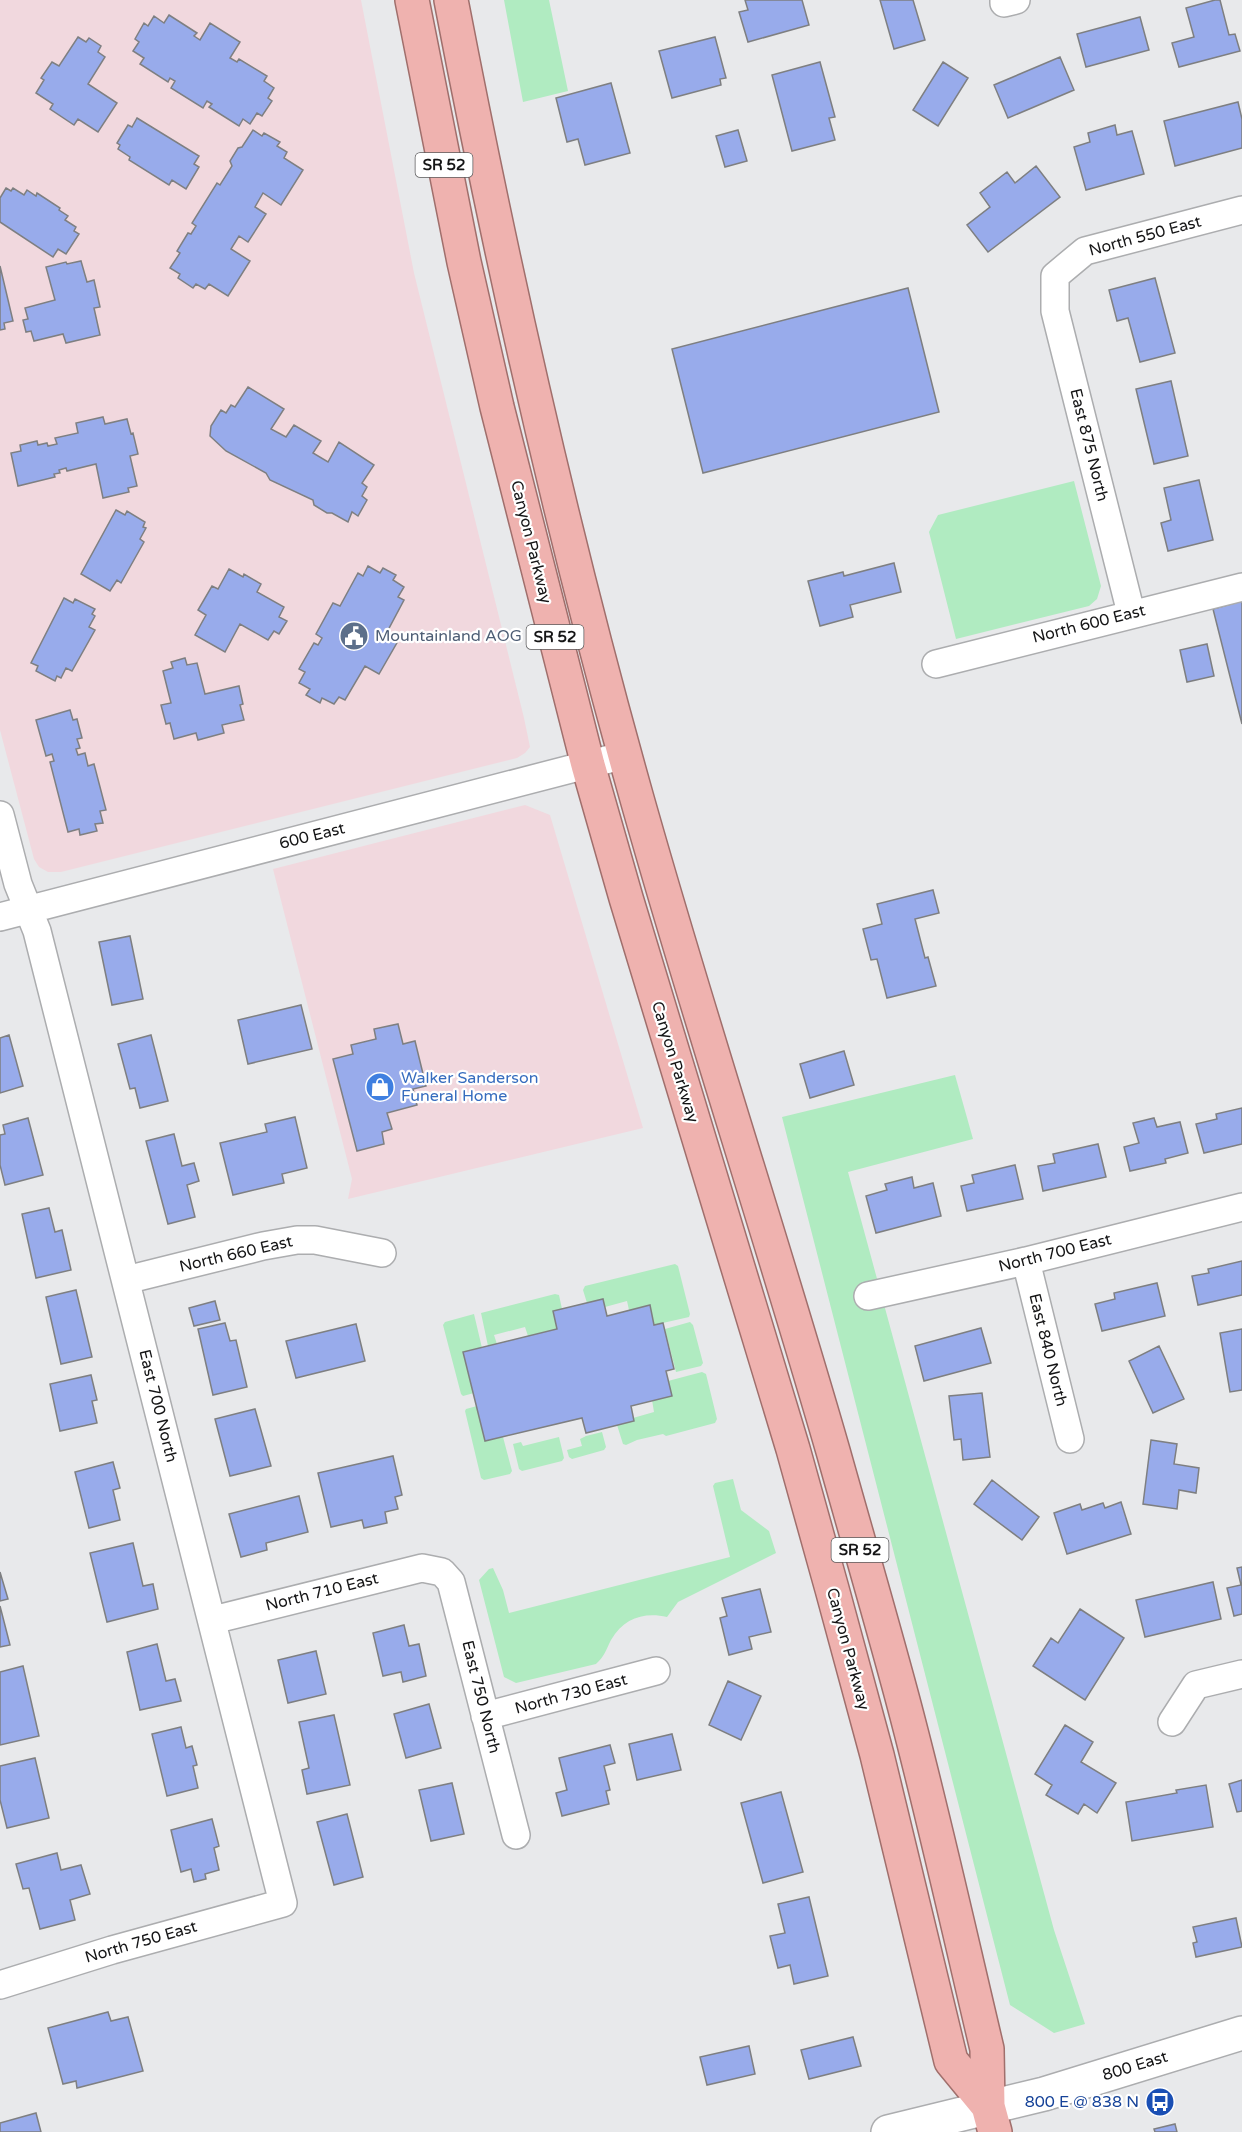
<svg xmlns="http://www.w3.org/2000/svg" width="1242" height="2132" viewBox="0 0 1242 2132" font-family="'Varela Round',sans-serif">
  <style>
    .commercial { fill: #f1d8de }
    .green { fill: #b0ebc1 }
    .building { fill: #98abeb; stroke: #7e7f81; stroke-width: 1.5 }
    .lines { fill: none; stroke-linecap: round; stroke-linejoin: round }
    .minor-casing { stroke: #acadaf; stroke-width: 30 }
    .secondary-casing { stroke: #acadaf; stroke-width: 36 }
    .trunk-casing { stroke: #a06f6c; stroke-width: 36 }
    .minor { stroke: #fff; stroke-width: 27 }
    .secondary { stroke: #fff; stroke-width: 33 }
    .trunk { stroke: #efb2af; stroke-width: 33 }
    .labels { text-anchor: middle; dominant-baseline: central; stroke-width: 4.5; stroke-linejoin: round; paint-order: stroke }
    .shield { fill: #fff; stroke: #5b5b5c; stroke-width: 1.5 }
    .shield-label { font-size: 15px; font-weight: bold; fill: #151516 }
    .street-label { font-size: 16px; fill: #151516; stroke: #fff }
    .service-label { font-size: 16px; fill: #4e5e75; stroke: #fff; text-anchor: start }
    .shop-label { font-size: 16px; fill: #366cbe; stroke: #fff; text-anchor: start }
    .transit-label { font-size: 16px; fill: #164399; stroke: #fff; text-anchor: end }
  </style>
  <rect width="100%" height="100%" fill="#e8e9eb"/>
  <path class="commercial" d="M0,0H361L414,273L524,718L530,747L525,753L517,758L61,872H48L39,867L34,859L0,730Z
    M525,805L550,815L643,1128L348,1199L352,1179L273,869Z"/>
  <path class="green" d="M504,0H549L568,91L523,102Z
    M1074,481L1101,586L1097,599L1089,606L956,639L929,532L938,515Z
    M955,1075L973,1139L848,1172L1054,1930L1085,2024L1054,2033L1010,2005L782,1117Z
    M675,1264L678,1266L690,1314L689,1317L654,1325L650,1305L629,1310L627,1301L605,1307L602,1299L587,1303L583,1290L585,1286Z
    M555,1294L559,1295L562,1309L553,1311L557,1329L528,1336L525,1327L494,1335L497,1344L488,1346L481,1313Z
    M474,1314L482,1348L474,1393L463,1396L461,1394L443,1325L445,1322Z
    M690,1322L693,1325L703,1363L701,1366L676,1372L665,1329Z
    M702,1372L706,1374L717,1419L715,1423L666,1436L663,1434L637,1440L626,1445L623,1444L617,1425L634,1421L633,1418L654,1412L652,1400L668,1381Z
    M477,1406L485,1441L503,1437L512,1471L510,1474L484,1480L481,1478L465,1411L466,1409Z
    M602,1432L606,1447L604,1450L572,1459L569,1457L567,1450L582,1446L580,1439L586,1436Z
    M559,1437L564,1458L562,1461L522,1471L519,1469L513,1444L521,1442L523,1446Z
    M733,1479L741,1510L769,1531L776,1553L678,1602L667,1617C644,1612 624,1618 611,1640C606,1650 604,1657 596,1664L516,1683L504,1677L479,1580L489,1569L493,1568L503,1590L509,1613L730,1557L713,1486L715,1483Z"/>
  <path class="building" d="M745,0H802L809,25L748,42L739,12L748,10Z
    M880,0H913L925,40L894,49Z
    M1215,0H1220L1229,35L1235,34L1240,51L1179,67L1172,43L1194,37L1186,8Z
    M169,15L197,33L194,36L200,40L210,23L240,42L230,58L237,62L239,59L267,76L264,81L274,88L268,98L272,101L262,116L257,113L250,124L243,119L239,126L209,107L212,104L207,101L203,108L171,88L175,81L170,78L168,82L140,64L144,58L133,51L139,42L135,39L144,23L148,26L154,16L164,23Z
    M1140,17L1149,50L1086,67L1077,34Z
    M78,37L86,42L89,38L101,46L98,52L105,57L88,84L117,103L98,132L78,119L74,125L50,109L53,104L36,93L44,80L41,78L52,62L59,66Z
    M715,37L726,78L720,79L721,85L672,98L659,51Z
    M1060,57L1074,90L1008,118L994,85Z
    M820,62L835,117L829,118L835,140L792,151L772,75Z
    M943,62L968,78L938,126L913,110Z
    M611,83L630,153L585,165L578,139L567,142L556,98Z
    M1238,102L1242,119V148L1175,166L1164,121Z
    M137,118L199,156L194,164L199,167L186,189L172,180L169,185L129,160L130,157L118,149L120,145L117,143L128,125L132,127Z
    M1115,125L1117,135L1132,131L1144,174L1086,190L1074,147L1090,142L1088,133Z
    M253,130L262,136L264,133L280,142L277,146L287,152L284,158L303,170L281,205L263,193L255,207L266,214L248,242L239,236L231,249L250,261L228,296L209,284L205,289L196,284L193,288L178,278L180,274L170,268L180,253L177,251L188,233L191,234L196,226L192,223L217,183L220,185L232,166L230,161L238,148L242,147Z
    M738,130L747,161L725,167L716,136Z
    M1036,166L1060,197L988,252L967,225L990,207L980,193L1007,172L1015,183Z
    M6,188L11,191L13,188L24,195L27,190L36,196L37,193L60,208L59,210L68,216L65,220L76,227L74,231L79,234L66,254L58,249L53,257L0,222V198Z
    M81,261L87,282L94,280L100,307L94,308L100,335L66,343L63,334L34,341L31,331L26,332L23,320L28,319L25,308L55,300L46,267L66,262L67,264Z
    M0,266L13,321L4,323L5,329L0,330Z
    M1155,278L1175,353L1140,362L1128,318L1117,321L1109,290Z
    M908,288L939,412L703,473L672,349Z
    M1171,381L1188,456L1154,464L1136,389Z
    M248,387L284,409L271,429L286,437L294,425L321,441L313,453L328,462L339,442L374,465L362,483L367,487L362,496L367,500L358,516L352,512L348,522L332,513H327L314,505L313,500L270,480L266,473L226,451L210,436L211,426L221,410L226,413L231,405L235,407Z
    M103,417L105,424L127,419L131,434L133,433L138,454L130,456L137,486L128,488L129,492L103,498L96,464L67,471L66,468L59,470L60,473L54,474L55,477L18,486L11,453L21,451L20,445L37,441L38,445L47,443L48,446L57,444L55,438L78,433L76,423Z
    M1199,480L1213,540L1168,551L1161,523L1171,520L1164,488Z
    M116,510L125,515L127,511L145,522L143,527L146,528L140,539L144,542L121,583L117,580L110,591L81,574Z
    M894,563L901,592L850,605L853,617L820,626L808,581L843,572L844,576Z
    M368,566L380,573L383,568L396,575L393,580L404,587L398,597L404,600L386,634L398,641L379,674L365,666L345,700L339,697L334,704L322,698L320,703L306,695L310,689L299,683L305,672L299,669L314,643L318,645L322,638L316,634L333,603L340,606L358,573L363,576Z
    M229,569L243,577L244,574L261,584L257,592L284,607L279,617L287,621L279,634L274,631L268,640L240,624L225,652L195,635L206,615L198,610L212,586L218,589Z
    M64,598L73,603L75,599L95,609L92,614L95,616L89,627L95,630L72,671L66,668L61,678L57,676L55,681L36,671L38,666L31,663Z
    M1242,601V724L1213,609Z
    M1207,644L1214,676L1187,682L1180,650Z
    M185,658L187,665L197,663L205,694L239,686L243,704L240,705L244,720L222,725L224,733L198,740L196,733L174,739L170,723L166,724L161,705L171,703L163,671L173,668L171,662Z
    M70,710L73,720L77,719L82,738L77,739L80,748L76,749L78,755L85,753L88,766L94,764L106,810L100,811L103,823L95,824L97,831L80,835L79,829L68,832L50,762L54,761L52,754L46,756L36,720Z
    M933,890L939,913L915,919L925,958L928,957L936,986L887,998L877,959L871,960L863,929L882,924L877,904Z
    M130,936L143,999L112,1005L99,942Z
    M301,1005L312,1049L248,1064L238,1020Z
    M398,1024L403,1044L415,1041L426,1086L413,1089L417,1105L387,1113L392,1129L382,1132L384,1144L357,1151L333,1059L353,1054L351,1045L376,1039L374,1029Z
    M9,1035L23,1086L0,1093V1038Z
    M151,1035L168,1101L140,1108L135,1088L130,1089L118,1044Z
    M844,1051L854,1085L810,1098L800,1064Z
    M1242,1108V1144L1204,1153L1196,1124L1217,1119L1216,1114Z
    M295,1117L307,1168L282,1174L284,1183L233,1195L220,1143L267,1132L265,1124Z
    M28,1118L43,1175L5,1185L0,1165V1135L5,1134L3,1125Z
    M1154,1118L1157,1127L1180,1122L1188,1153L1165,1159L1166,1163L1130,1171L1124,1147L1139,1143L1133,1123Z
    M174,1134L182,1166L194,1163L199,1181L187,1185L195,1217L168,1224L146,1141Z
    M1098,1144L1106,1177L1043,1191L1038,1166L1055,1163L1053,1154Z
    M1015,1165L1023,1199L967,1211L961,1186L974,1183L972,1175Z
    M912,1177L914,1188L933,1183L941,1216L876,1233L866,1196L887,1190L885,1184Z
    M49,1208L55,1232L62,1230L71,1270L36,1278L22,1214Z
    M1242,1261V1295L1198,1305L1192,1276L1209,1273L1208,1269Z
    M1157,1283L1165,1316L1102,1331L1095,1304L1115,1299L1114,1293Z
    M76,1290L92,1357L61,1364L46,1297Z
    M603,1299L607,1316L650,1305L654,1325L663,1323L674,1369L666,1371L672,1396L631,1406L634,1421L586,1433L582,1418L485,1441L463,1352L557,1329L553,1311Z
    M215,1301L220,1320L194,1326L189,1308Z
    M225,1323L230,1341L236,1340L247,1387L213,1395L198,1329Z
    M356,1324L365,1361L296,1378L286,1341Z
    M981,1328L991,1363L924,1381L915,1346Z
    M1242,1329V1390L1230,1392L1220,1333Z
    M1159,1346L1184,1399L1153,1413L1129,1361Z
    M91,1375L97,1400L92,1401L97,1423L60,1431L50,1384Z
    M982,1393L990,1457L963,1460L961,1439L954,1440L949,1396Z
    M255,1409L271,1466L230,1476L215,1419Z
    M1151,1440L1177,1444L1174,1464L1199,1468L1196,1493L1179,1490L1177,1509L1143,1504Z
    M393,1456L402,1495L395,1497L398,1509L385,1512L387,1523L364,1528L362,1520L331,1527L318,1473Z
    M113,1462L120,1488L113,1490L120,1520L89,1528L75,1472Z
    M992,1480L1039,1517L1022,1540L974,1504Z
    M299,1496L308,1532L266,1543L267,1550L241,1557L229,1514Z
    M1121,1502L1131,1534L1067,1554L1054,1513L1080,1504L1082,1510L1103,1503L1105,1508Z
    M133,1543L143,1586L153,1584L158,1609L107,1622L90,1553Z
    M1242,1567V1614L1234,1616L1227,1588L1241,1585L1237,1568Z
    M0,1572L8,1599L0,1601Z
    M1213,1582L1221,1619L1145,1637L1136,1600Z
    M760,1589L771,1632L749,1637L752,1649L729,1655L720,1618L727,1616L722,1598Z
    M0,1606L10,1645L0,1647Z
    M1080,1609L1124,1638L1085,1700L1033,1666L1051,1638L1058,1643Z
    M404,1625L409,1646L419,1644L426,1676L403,1682L401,1672L383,1676L373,1633Z
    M157,1644L166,1681L175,1679L181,1701L140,1710L127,1652Z
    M316,1651L326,1694L288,1703L278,1660Z
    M23,1666L39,1736L0,1745V1672Z
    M728,1681L761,1696L741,1740L709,1725Z
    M429,1704L441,1748L406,1758L394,1714Z
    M334,1715L350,1785L307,1794L302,1770L309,1768L299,1722Z
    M1065,1725L1093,1742L1081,1762L1116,1783L1097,1813L1084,1804L1078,1814L1046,1795L1052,1785L1035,1774Z
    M181,1727L186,1748L192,1746L197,1765L193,1766L198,1788L167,1796L152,1734Z
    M672,1734L681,1770L637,1780L629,1744Z
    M610,1745L615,1763L604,1766L610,1790L606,1791L609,1804L562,1816L556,1793L567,1790L559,1758Z
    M35,1758L49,1818L7,1828L0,1800V1766Z
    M1242,1780V1811L1237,1812L1229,1784Z
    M452,1783L464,1834L431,1841L419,1790Z
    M1206,1785L1213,1827L1132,1841L1126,1802L1177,1793L1176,1790Z
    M781,1792L803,1872L763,1883L741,1803Z
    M347,1814L363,1877L334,1885L317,1822Z
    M212,1819L219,1846L214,1848L219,1870L205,1874L206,1879L194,1882L191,1869L181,1872L171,1830Z
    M57,1853L61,1870L81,1865L90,1894L70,1900L75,1920L40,1929L29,1888L23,1889L16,1864Z
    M809,1897L828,1976L794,1984L790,1965L778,1968L770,1936L785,1933L778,1904Z
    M1236,1918L1242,1947L1196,1957L1193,1943L1197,1942L1193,1927Z
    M108,2012L111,2021L128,2017L143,2071L77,2088L76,2081L63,2084L48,2028Z
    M853,2037L861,2066L809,2079L801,2050Z
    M749,2046L755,2074L707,2085L700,2057Z
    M36,2113L41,2132H0V2123Z
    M1175,2124L1177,2132H1155L1154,2129Z"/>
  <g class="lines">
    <g class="minor-casing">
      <path id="minor" d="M1004,0V3L1016,0
        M1131,613L1055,311V276L1085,251L1242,210
        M936,664L1242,587
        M0,815L18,884L37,931L283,1903L112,1950L0,1985
        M0,917L625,755
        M1026,1261L1070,1439
        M126,1280L263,1246L297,1240H315L382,1253
        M868,1296L1026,1261L1242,1207
        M213,1620L422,1568L442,1572L451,1582L516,1835
        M485,1716L656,1671
        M1172,1722L1196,1685L1242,1674"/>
    </g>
    <g class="secondary-casing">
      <path id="secondary" d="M888,2132L1044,2094L1242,2033"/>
    </g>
    <g class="trunk-casing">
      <path id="trunk" d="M412,0L464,262L497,407L588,765L626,898L793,1449L832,1589L877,1755L951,2061L988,2106
        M451,0C502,265 561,528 634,788C696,1010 769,1229 833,1451C856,1533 880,1615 902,1697C933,1813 959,1931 987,2049L988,2106L995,2132"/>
    </g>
    <use href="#minor" class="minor"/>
    <use href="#secondary" class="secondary"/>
    <use href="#trunk" class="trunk"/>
  </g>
  <defs>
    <g id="civic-disc" transform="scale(1.5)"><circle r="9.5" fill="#5c6f8a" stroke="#fff"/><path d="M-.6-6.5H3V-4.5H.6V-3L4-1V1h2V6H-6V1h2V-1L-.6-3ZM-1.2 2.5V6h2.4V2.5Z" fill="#fff"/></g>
    <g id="shop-disc" transform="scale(1.5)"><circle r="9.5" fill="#3f7fe0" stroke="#fff"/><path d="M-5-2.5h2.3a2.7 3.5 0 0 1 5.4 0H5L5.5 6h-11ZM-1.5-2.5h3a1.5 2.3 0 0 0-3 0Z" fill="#fff"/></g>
    <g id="bus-disc" transform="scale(1.5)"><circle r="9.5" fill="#1a4fb4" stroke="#fff"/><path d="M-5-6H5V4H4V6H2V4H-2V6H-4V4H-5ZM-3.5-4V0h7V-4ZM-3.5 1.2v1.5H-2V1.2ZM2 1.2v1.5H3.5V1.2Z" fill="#fff"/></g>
  </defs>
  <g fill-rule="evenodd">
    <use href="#civic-disc" x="354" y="636"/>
    <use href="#shop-disc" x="380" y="1087"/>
    <use href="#bus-disc" x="1160" y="2102"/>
  </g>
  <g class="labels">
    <g class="shield">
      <rect x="415.5" y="153" width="57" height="24" rx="4.5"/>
      <rect x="526.5" y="625" width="57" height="24" rx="4.5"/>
      <rect x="831.5" y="1538" width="57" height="24" rx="4.5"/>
    </g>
    <g class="shield-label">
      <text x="444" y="165">SR 52</text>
      <text x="555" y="637">SR 52</text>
      <text x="860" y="1550">SR 52</text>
    </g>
    <g class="street-label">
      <text transform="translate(1145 236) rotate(-15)">North 550 East</text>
      <text transform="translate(1089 445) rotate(76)">East 875 North</text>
      <text transform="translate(531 542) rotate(76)">Canyon Parkway</text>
      <text transform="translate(1089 624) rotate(-14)">North 600 East</text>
      <text transform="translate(312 836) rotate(-14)">600 East</text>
      <text transform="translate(675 1062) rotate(73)">Canyon Parkway</text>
      <text transform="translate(1055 1253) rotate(-14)">North 700 East</text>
      <text transform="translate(236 1254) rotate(-13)">North 660 East</text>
      <text transform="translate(1048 1350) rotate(76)">East 840 North</text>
      <text transform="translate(158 1406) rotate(76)">East 700 North</text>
      <text transform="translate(322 1592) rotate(-14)">North 710 East</text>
      <text transform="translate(848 1649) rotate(75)">Canyon Parkway</text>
      <text transform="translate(571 1694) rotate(-15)">North 730 East</text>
      <text transform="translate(481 1697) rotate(76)">East 750 North</text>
      <text transform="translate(141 1942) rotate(-16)">North 750 East</text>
      <text transform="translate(1135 2066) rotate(-17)">800 East</text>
    </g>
    <g class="service-label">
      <text x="375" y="636">Mountainland AOG</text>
    </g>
    <g class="shop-label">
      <text x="401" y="1078">Walker Sanderson<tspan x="401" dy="18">Funeral Home</tspan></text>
    </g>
    <g class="transit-label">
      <text x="1139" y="2102">800 E @ 838 N</text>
    </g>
  </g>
</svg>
